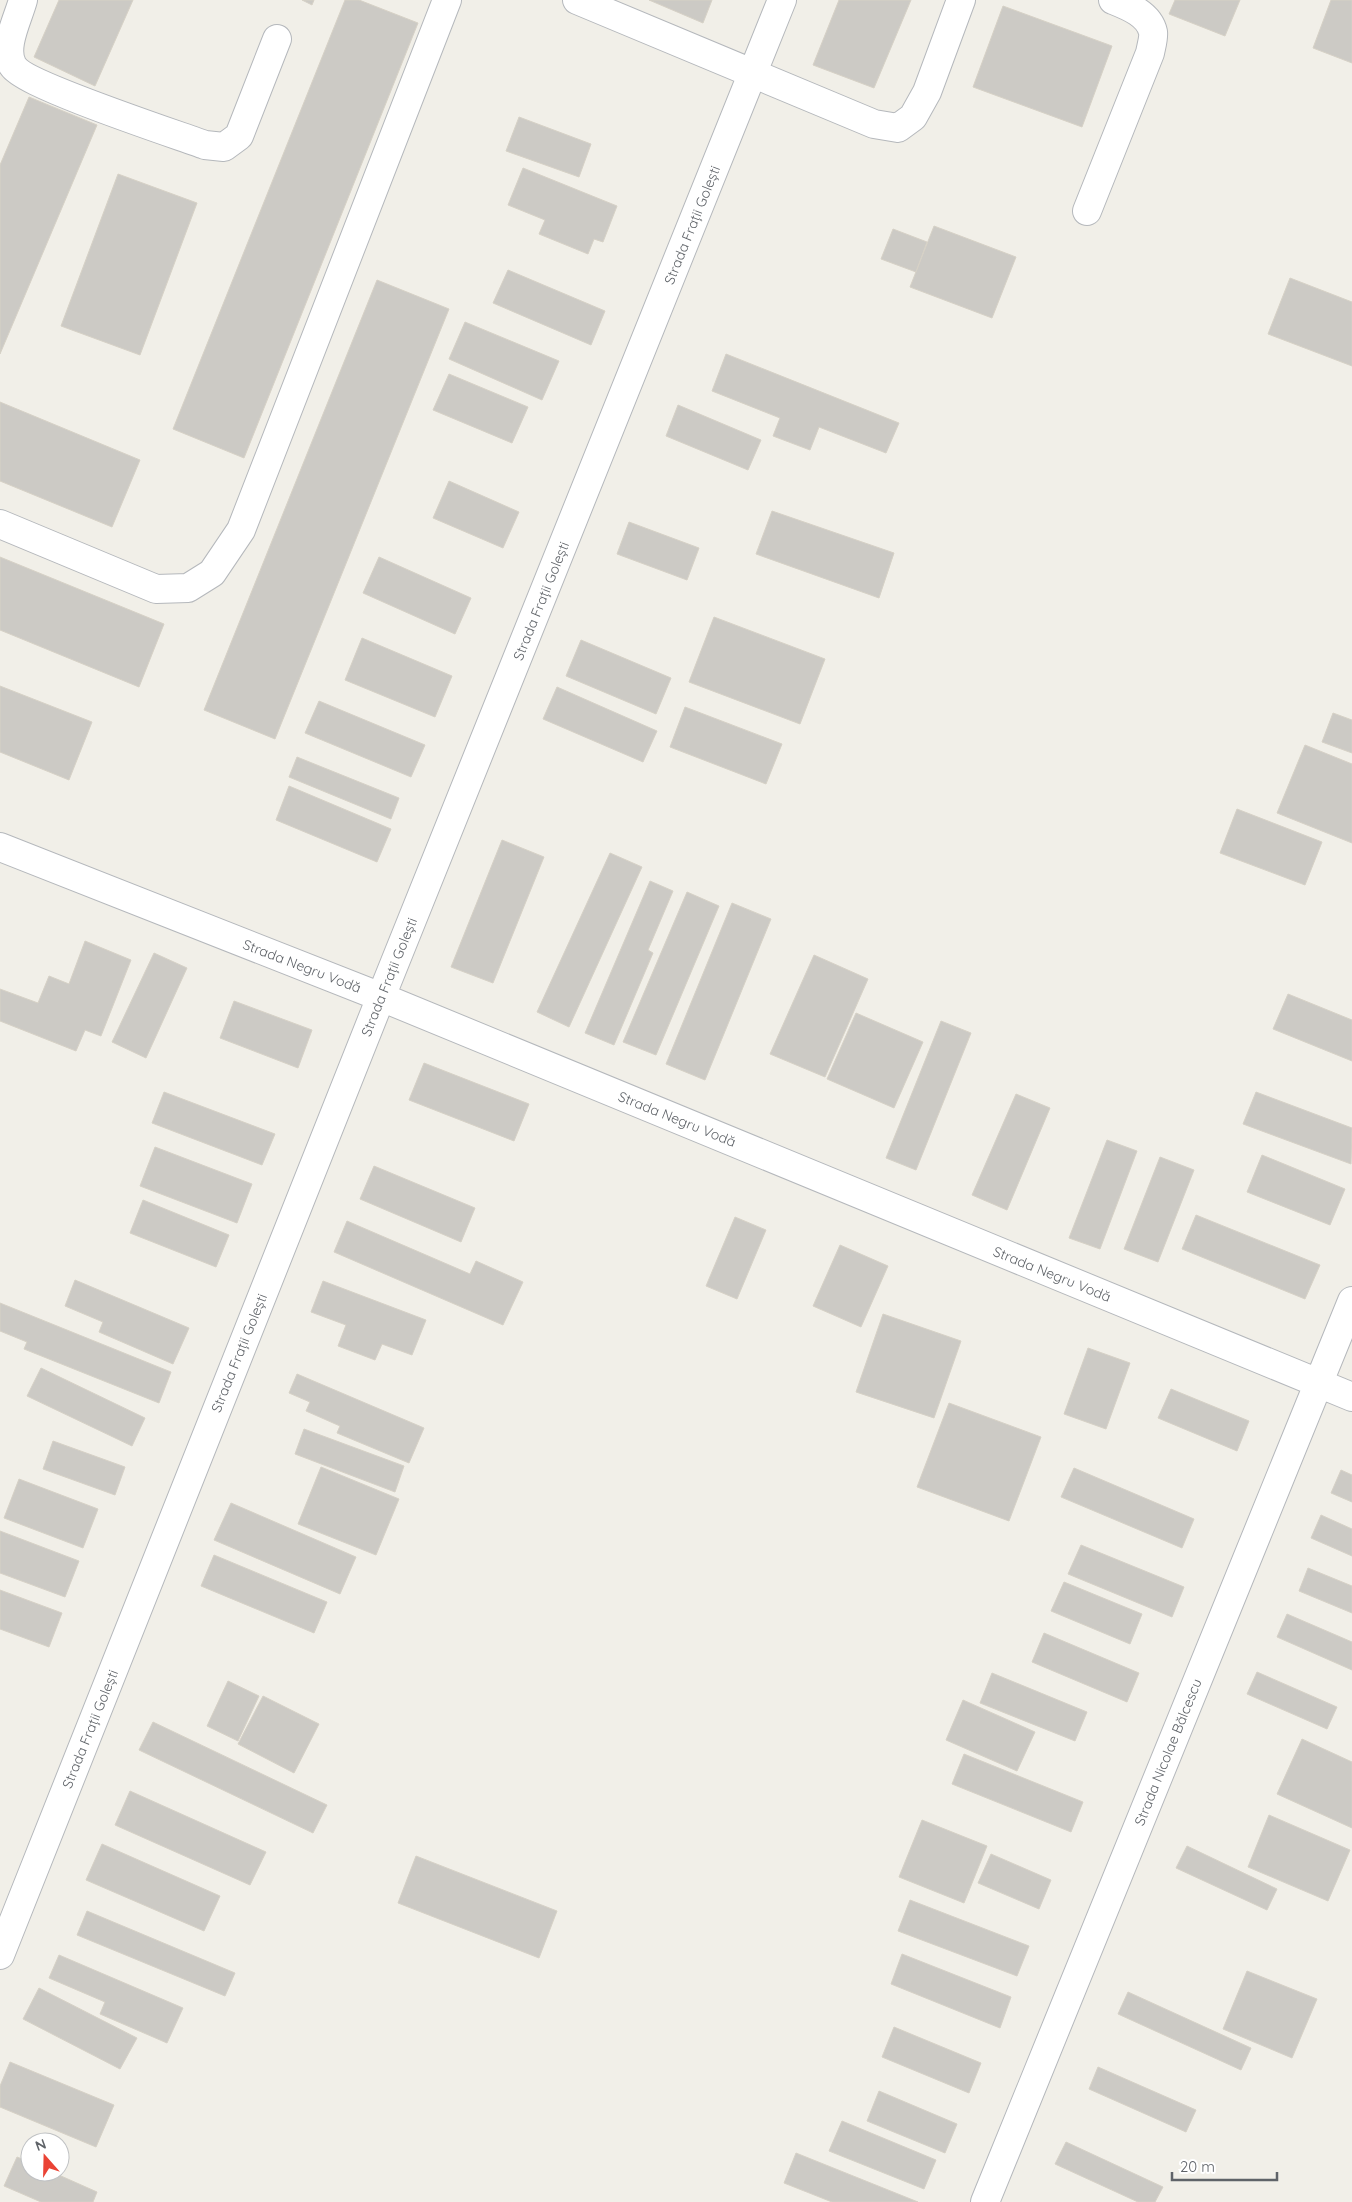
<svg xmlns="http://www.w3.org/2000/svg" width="1352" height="2202" viewBox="0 0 1352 2202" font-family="Quicksand,sans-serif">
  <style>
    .building { fill: #cccac5; stroke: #d6d1c6 }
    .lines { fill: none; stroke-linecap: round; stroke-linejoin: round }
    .minor-casing { stroke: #b5b8bc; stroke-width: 30 }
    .minor { stroke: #fff; stroke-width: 28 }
    .labels { text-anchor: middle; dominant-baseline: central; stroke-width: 5; stroke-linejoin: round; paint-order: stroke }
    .street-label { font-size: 14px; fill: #5f6368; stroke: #fff }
  </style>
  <rect width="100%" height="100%" fill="#f1efe8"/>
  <path class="building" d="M59,0H133L95,86L34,57Z
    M302,0H314L312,5Z
    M345,0H359L418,23L244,458L173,429Z
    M649,0H712L703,23Z
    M839,0H911L874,88L813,65Z
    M1175,0H1240L1225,36L1169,14Z
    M1331,0H1352V63L1313,48Z
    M1003,6L1112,46L1082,127L973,87Z
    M29,97L97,125L0,354V165Z
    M519,117L591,144L579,177L506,151Z
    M523,168L617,206L603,242L594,239L588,254L539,234L545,220L508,205Z
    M118,174L197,203L140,355L61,326Z
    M934,226L1016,257L992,318L910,287Z
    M893,229L927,242L916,272L881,259Z
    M508,270L605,311L591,345L493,303Z
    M1290,278L1352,302V366L1268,334Z
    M377,280L449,309L275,739L204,710Z
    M465,322L559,361L542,400L449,359Z
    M726,354L899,423L886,453L819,427L810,450L773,436L780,418L712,391Z
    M449,374L528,407L512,443L433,410Z
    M0,402L140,460L112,527L0,481Z
    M678,405L761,440L748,470L666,436Z
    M449,481L519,512L503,548L433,518Z
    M772,511L894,553L879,598L756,554Z
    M629,522L699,548L687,580L617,554Z
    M0,557L164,624L139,687L0,630Z
    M379,557L471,598L455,634L363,593Z
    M714,617L825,659L800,724L689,682Z
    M362,638L452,676L435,717L345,680Z
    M581,640L671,678L656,714L566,676Z
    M0,686L92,722L69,780L0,752Z
    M557,687L657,731L643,762L543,719Z
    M319,701L425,745L411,777L305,733Z
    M685,707L782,744L766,784L670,747Z
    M1333,713L1352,720V753L1322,742Z
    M1305,745L1352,764V843L1277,813Z
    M297,757L399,798L391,819L289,777Z
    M289,786L391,829L377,862L276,820Z
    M1237,809L1322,842L1305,885L1220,853Z
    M502,840L544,857L493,983L451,967Z
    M610,853L642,867L569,1027L537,1012Z
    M650,881L673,891L648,950L653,953L614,1045L585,1033Z
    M687,892L719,906L656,1055L623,1042Z
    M732,903L771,919L705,1080L666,1064Z
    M85,941L131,960L101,1036L85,1030L76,1051L0,1021V989L38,1003L49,976L69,984Z
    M154,953L187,968L146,1058L112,1042Z
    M814,955L868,979L825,1077L770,1054Z
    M1288,994L1352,1020V1061L1273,1029Z
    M234,1001L312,1030L298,1068L220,1038Z
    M856,1013L923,1042L894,1108L827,1079Z
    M941,1021L971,1033L916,1170L886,1158Z
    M424,1063L529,1104L514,1141L409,1100Z
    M164,1092L275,1134L262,1165L152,1123Z
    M1256,1092L1352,1128L1351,1164L1243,1124Z
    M1016,1094L1050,1108L1007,1210L972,1195Z
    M1107,1140L1137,1151L1100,1249L1069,1238Z
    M155,1147L252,1184L237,1223L140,1186Z
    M1262,1155L1345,1189L1330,1225L1247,1192Z
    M1160,1157L1194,1170L1158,1262L1124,1249Z
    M374,1166L475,1208L461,1242L360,1199Z
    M143,1200L229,1235L216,1267L130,1233Z
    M1196,1215L1320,1265L1305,1299L1182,1249Z
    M735,1217L766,1230L737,1299L706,1286Z
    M347,1221L470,1274L476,1261L523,1282L503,1325L334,1252Z
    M840,1245L888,1266L861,1327L813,1306Z
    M75,1280L189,1328L173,1364L99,1332L103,1322L65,1306Z
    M323,1281L426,1320L412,1355L382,1344L375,1360L338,1346L346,1325L311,1312Z
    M0,1303L171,1372L159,1403L24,1349L27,1342L0,1331Z
    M883,1314L961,1341L934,1418L856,1392Z
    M1088,1348L1130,1363L1106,1429L1064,1414Z
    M41,1368L145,1418L132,1446L27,1396Z
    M297,1374L424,1428L409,1463L337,1433L340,1426L306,1411L310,1402L289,1393Z
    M1171,1389L1249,1421L1237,1451L1158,1418Z
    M949,1403L1041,1437L1009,1521L917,1487Z
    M304,1429L404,1466L395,1492L295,1454Z
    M53,1441L125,1467L115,1495L43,1469Z
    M321,1467L399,1499L376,1555L298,1524Z
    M1074,1468L1194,1519L1182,1548L1061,1497Z
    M1341,1470L1352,1475V1502L1331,1493Z
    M19,1479L98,1509L83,1548L4,1518Z
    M231,1503L356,1557L340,1594L214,1540Z
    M1321,1515L1352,1529V1556L1311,1538Z
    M0,1531L79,1561L65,1597L0,1573Z
    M1081,1545L1184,1587L1172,1617L1068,1574Z
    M214,1555L327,1602L314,1633L201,1586Z
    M1308,1568L1352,1586V1613L1299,1591Z
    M1064,1582L1142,1614L1130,1644L1051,1611Z
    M0,1590L62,1613L49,1647L0,1629Z
    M1287,1614L1352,1642V1670L1277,1637Z
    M1044,1633L1139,1673L1127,1702L1032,1662Z
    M1257,1672L1337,1707L1327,1729L1247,1694Z
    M992,1673L1087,1712L1075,1741L980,1703Z
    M228,1681L259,1696L238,1741L207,1726Z
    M263,1696L319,1724L294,1773L238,1744Z
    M963,1700L1035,1732L1017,1771L946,1740Z
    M153,1722L327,1805L313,1833L139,1750Z
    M1302,1739L1352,1762V1828L1277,1794Z
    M964,1754L1083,1802L1071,1832L952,1784Z
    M130,1791L266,1852L250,1885L115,1825Z
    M1269,1815L1350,1850L1328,1901L1248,1867Z
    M922,1820L987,1846L964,1903L899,1877Z
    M102,1844L220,1896L204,1931L86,1880Z
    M1187,1846L1277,1889L1267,1910L1176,1868Z
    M991,1854L1051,1880L1039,1909L978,1883Z
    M416,1856L557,1911L539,1958L398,1903Z
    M910,1900L1029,1946L1017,1976L898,1931Z
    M87,1911L235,1973L225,1996L77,1935Z
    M902,1954L1011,1997L1000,2028L891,1984Z
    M59,1955L183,2008L167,2043L100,2014L105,2002L49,1978Z
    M1247,1971L1317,1999L1292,2058L1223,2029Z
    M39,1988L137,2038L120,2069L23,2019Z
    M1128,1992L1251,2048L1241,2070L1118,2014Z
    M894,2027L981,2063L969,2093L882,2057Z
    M10,2062L114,2105L96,2147L0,2107V2086Z
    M1098,2067L1196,2110L1186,2132L1089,2089Z
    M879,2091L957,2124L945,2153L867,2121Z
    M842,2121L936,2160L924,2189L829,2151Z
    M1066,2142L1163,2187L1155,2202H1138L1055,2164Z
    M796,2153L918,2202H832L784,2183Z
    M17,2157L30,2162V2172H52L97,2192L93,2202H41L4,2186Z"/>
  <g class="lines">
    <g class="minor-casing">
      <path id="minor" d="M23,0C18,19 2,48 13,66C25,85 175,134 205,145L224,147L239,136L277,39
        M577,0L874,124L898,128L913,117L927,92L961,0
        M1087,211L1150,53C1151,47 1154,38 1153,32C1149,14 1128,6 1113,0
        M0,524L156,589L188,588L212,573L241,530L447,0
        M0,847L381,997L1352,1397
        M0,1955L381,997L782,0
        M985,2202L1352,1301"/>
    </g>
    <use href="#minor" class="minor"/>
  </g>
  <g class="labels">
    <g class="street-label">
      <text transform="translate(692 225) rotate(-68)">Strada Frații Golești</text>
      <text transform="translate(541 601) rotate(-68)">Strada Frații Golești</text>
      <text transform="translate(302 966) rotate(21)">Strada Negru Vodă</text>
      <text transform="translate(389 977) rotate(-68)">Strada Frații Golești</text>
      <text transform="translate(677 1119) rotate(22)">Strada Negru Vodă</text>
      <text transform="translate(1052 1274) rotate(22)">Strada Negru Vodă</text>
      <text transform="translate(239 1353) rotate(-68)">Strada Frații Golești</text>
      <text transform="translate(90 1729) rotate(-68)">Strada Frații Golești</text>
      <text transform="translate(1168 1752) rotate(-68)">Strada Nicolae Bălcescu</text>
    </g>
  </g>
  <g transform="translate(45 2157) rotate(340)"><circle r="24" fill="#ffffff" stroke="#bfc1c3"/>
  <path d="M0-4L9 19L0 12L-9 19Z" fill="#ea4335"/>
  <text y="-8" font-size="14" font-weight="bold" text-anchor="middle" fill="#5f6368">N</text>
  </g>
  <path d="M1172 2172v8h105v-8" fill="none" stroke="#5f6368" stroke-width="2.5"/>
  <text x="1180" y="2172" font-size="15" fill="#5f6368" stroke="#ffffff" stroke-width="4" paint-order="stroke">20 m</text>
</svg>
